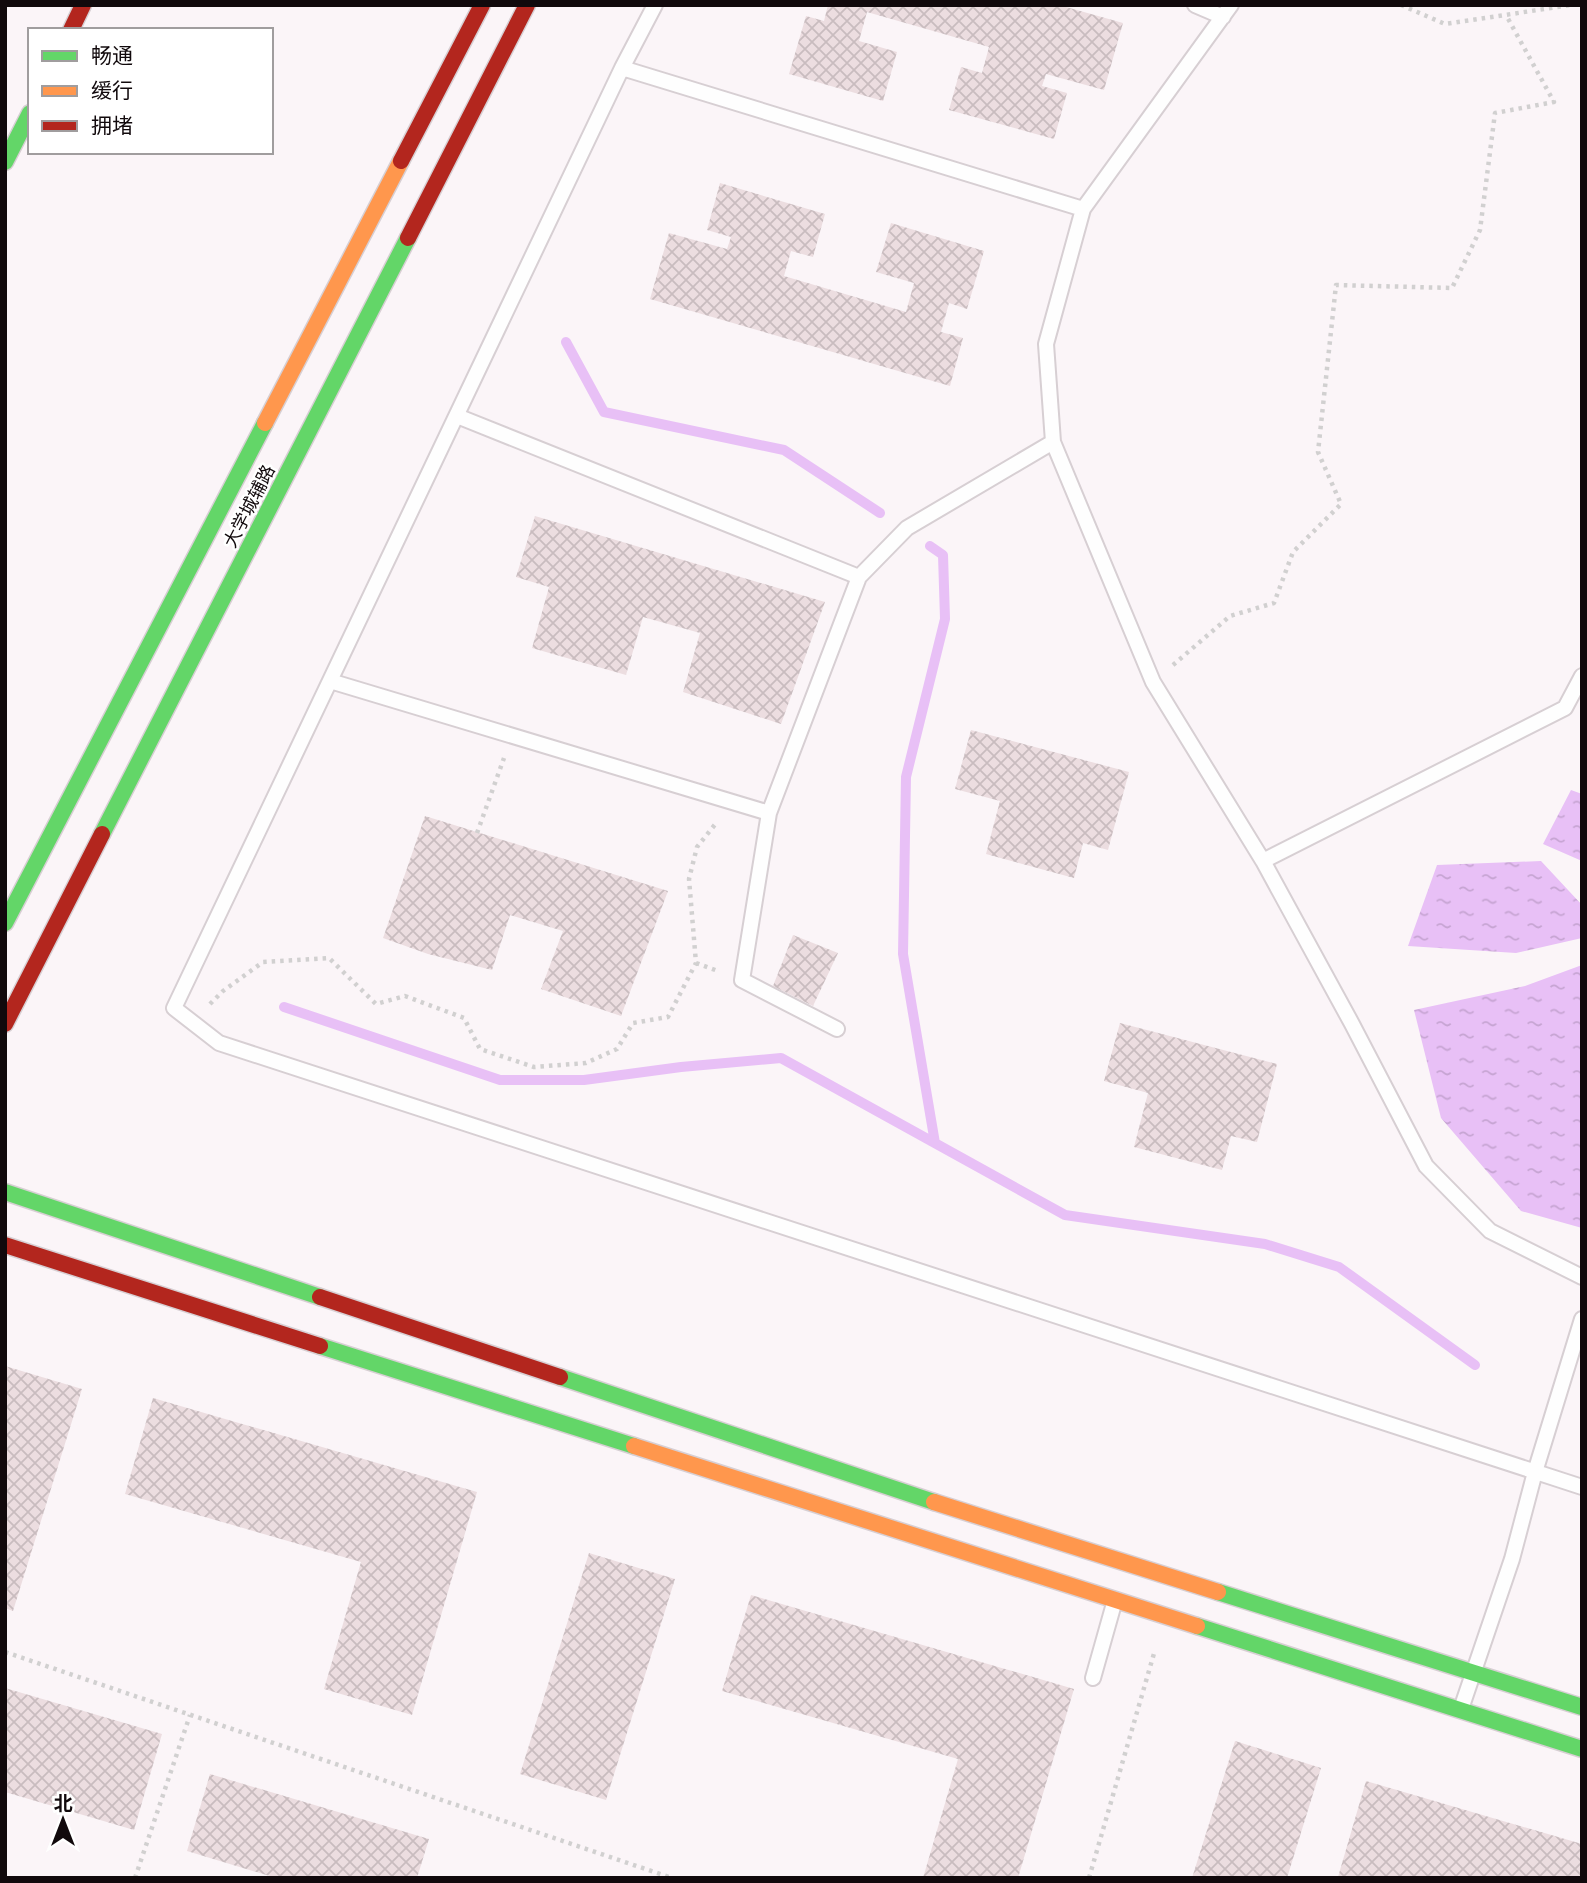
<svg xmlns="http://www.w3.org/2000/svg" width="1587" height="1883" viewBox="0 0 1587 1883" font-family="'Work Sans','Noto Sans SC',sans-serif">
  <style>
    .water { fill: url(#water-ripples) }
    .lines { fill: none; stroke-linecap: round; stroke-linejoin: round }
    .stream { stroke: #e8c0f6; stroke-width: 10 }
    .building { fill: url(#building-cross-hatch) }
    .lane-casing { stroke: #d7cfd3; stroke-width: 18 }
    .fast-casing { stroke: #d7cfd3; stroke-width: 19 }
    .slow-casing { stroke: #d7cfd3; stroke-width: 19 }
    .jam-casing { stroke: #d7cfd3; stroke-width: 19 }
    .path { stroke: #d1d0d0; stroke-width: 4.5; stroke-dasharray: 3.5 5; stroke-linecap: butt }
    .lane { stroke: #fefefe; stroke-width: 14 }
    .fast { stroke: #63d668; stroke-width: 16 }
    .slow { stroke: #ff974d; stroke-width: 16 }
    .jam { stroke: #b3261e; stroke-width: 16 }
    .labels { text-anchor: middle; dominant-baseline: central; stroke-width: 5; stroke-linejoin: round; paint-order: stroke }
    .street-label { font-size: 18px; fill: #11090c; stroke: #fff }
  </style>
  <defs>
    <pattern id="water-ripples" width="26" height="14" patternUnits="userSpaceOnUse" patternTransform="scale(1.75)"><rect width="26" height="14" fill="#e8c0f6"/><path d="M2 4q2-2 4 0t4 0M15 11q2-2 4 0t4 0" fill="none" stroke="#c6a4d2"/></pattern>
    <pattern id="building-cross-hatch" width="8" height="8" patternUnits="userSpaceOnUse" patternTransform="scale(1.75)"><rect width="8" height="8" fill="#ecdde0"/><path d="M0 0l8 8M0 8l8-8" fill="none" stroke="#c9bcbf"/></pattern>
  </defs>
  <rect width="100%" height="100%" fill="#fbf5f8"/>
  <path class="water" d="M1571,790L1582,794V861L1543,844Z
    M1541,861L1582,905V938L1516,953L1408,946L1437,865Z
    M1582,965V1228L1521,1211L1441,1118L1414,1010L1525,986Z"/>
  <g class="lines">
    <path class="stream" d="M566,342L604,412L784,450L880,513
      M930,546L943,555L945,619L906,777L903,954L935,1143
      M284,1007L500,1080H584L681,1067L781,1058L1065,1215L1265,1244L1339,1267L1475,1365"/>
  </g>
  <path class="building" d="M828,5H1059L1123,23L1104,90L1046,74L1042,86L1067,93L1054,139L949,110L961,67L982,73L989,47L867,12L859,41L897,52L883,101L789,74L806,16L824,21Z
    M720,183L825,214L813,257L791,251L784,276L906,312L914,283L876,272L891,223L984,251L967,309L949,303L941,332L963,338L950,386L650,299L669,233L727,249L731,237L707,230Z
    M535,516L825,602L781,724L683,692L700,633L643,617L626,675L532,648L549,587L516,577Z
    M971,730L1129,772L1108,850L1083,843L1074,878L986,854L1000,801L955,789Z
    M425,816L668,891L621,1016L541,989L563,931L510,915L492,970L428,954L383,938Z
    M793,935L838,953L813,1006L773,986Z
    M1120,1023L1277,1064L1257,1142L1231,1136L1222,1170L1134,1147L1148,1093L1104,1081Z
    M5,1366L82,1389L13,1611L5,1608Z
    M153,1398L477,1492L412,1715L324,1689L361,1562L125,1494Z
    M589,1553L675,1579L606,1800L520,1774Z
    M751,1595L1074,1689L1018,1878H923L958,1759L722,1691Z
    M5,1688L162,1734L134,1830L5,1792Z
    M1235,1741L1321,1768L1287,1878H1192Z
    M210,1774L429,1839L417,1878H276L187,1851Z
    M1366,1781L1582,1844V1878L1338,1877Z"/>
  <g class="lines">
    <g class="lane-casing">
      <path id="lane" d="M655,5L622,68L174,1008L219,1043L1582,1487
        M1195,5L1223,17
        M1231,5L1083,209L1046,344L1053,442L1153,682L1263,861L1352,1024L1426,1166L1490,1231L1582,1277
        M622,68L1083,209
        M457,416L859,577
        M330,681L769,813
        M1263,861L1565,708L1582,676
        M837,1029L742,980L769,813L859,577L907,528L1053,442
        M1093,1678L1115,1600
        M1461,1709L1512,1559L1535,1472L1582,1319"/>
    </g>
    <g class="fast-casing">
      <path id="fast" d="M5,162L30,113
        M102,834L408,238
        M5,923L265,423
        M5,1192L320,1297
        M320,1346L634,1446
        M560,1377L934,1502
        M1218,1592L1582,1707
        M1197,1626L1582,1749"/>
    </g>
    <g class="slow-casing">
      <path id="slow" d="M265,423L401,161
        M634,1446L1197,1626
        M934,1502L1218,1592"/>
    </g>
    <g class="jam-casing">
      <path id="jam" d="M71,30L83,5
        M401,161L482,5
        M408,238L527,5
        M5,1024L102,834
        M5,1245L320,1346
        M320,1297L560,1377"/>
    </g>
    <path class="path" d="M1401,5L1445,24L1571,5
      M1173,665L1230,616L1274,603L1293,552L1341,504L1318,452L1336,285L1452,288L1480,230L1495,113L1554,102L1506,15
      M477,833L504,758
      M696,963L718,971
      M210,1004L223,991L263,962L329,958L376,1004L405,996L464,1018L480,1049L534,1067L586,1063L617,1049L633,1023L668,1017L696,963L689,879L697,847L717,822
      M5,1652L672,1878
      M135,1878L190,1715
      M1089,1878L1155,1650"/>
    <use href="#lane" class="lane"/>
    <use href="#fast" class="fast"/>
    <use href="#slow" class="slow"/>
    <use href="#jam" class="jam"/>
  </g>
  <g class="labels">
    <g class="street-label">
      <text transform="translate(249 506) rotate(-63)">大学城辅路</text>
    </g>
  </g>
  <rect width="1587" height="1883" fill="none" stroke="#11090c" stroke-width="14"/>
  <rect x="28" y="28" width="245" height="126" fill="#ffffff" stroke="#a09d9e" stroke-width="2"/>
  <rect x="42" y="51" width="35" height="10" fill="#63d668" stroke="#a09d9e" stroke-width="2"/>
  <text x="91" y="63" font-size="21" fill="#11090c">畅通</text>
  <rect x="42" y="86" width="35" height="10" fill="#ff974d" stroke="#a09d9e" stroke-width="2"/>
  <text x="91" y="98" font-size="21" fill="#11090c">缓行</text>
  <rect x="42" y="121" width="35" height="10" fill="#b3261e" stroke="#a09d9e" stroke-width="2"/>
  <text x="91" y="133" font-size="21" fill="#11090c">拥堵</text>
  <g transform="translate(63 1820)" stroke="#ffffff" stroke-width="5" paint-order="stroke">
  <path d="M0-5L12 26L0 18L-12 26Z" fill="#11090c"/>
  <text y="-10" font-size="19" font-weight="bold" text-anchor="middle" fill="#11090c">北</text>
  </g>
</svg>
